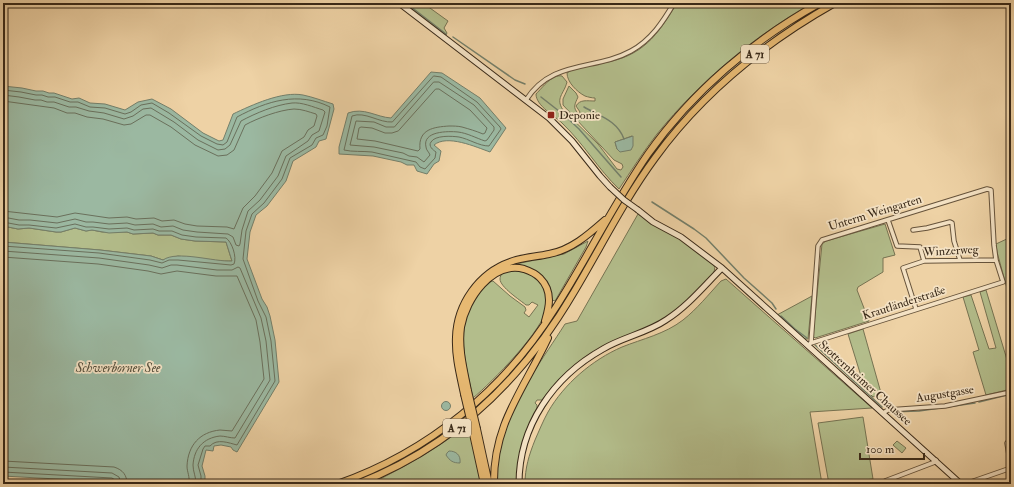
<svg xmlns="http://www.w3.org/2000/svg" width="1014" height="487" viewBox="0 0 1014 487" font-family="'IM FELL Double Pica',serif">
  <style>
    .green { fill: #b3bd8b; stroke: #767352; fill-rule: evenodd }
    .water { fill: #9bb8a1; stroke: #747f6a }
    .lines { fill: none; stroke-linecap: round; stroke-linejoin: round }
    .shore { stroke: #6a705c; stroke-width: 1 }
    .stream { stroke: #747f6a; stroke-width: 1.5 }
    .street-casing { stroke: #66533b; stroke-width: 5.5 }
    .secondary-casing { stroke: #392918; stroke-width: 7 }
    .highway-casing { stroke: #392918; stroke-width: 8 }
    .street { stroke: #f4e2c4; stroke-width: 3.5 }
    .secondary { stroke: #f4e2c4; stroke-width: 5 }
    .highway { stroke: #e7b972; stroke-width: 6 }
    .secondary-bridge-casing { stroke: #392918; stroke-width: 7; stroke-linecap: butt }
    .highway-bridge-casing { stroke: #392918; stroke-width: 8; stroke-linecap: butt }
    .secondary-bridge { stroke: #f4e2c4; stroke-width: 5 }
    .highway-bridge { stroke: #e7b972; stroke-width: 6 }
    .poi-dot { fill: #8f2418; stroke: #f4e2c4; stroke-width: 1.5 }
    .labels { text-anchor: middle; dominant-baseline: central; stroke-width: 3.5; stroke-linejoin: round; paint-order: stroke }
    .shield { fill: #f4e2c4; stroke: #71604c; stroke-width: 1 }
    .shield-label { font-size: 11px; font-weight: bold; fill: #392918 }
    .poi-label { font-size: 12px; fill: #392918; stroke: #f4e2c4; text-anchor: start }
    .street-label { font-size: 12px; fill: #392918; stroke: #f4e2c4 }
    .water-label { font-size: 13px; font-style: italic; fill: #524d3a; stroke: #f4e2c4 }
  </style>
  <rect width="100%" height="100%" fill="#eed2a5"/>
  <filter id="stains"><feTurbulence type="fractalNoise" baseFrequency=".005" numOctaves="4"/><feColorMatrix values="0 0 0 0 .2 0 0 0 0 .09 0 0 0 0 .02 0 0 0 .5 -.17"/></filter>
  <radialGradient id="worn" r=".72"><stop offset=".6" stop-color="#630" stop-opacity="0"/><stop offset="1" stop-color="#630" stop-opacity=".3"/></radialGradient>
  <path class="green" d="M404,3H423L448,21L444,28L447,33L446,35Z
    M677,3H812C753,37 700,81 657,134C643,152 631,171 619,189C598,169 584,144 562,123C555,116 536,106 536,94C543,87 552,74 562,76L567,82C564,94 555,98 563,110L598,144L617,169L621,170L623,167L622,164L614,160L563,105V99L569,86L576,93L578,97C575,104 572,108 579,114L580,112L576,106C580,99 587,101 595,101V98C592,98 588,97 585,96C577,92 567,82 567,73C576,66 592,65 603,63C643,56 657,36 677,3ZM632,136L617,149L615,142Z
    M638,214C661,227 685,239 705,257C707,259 712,262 714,265C717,272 709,279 705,283C688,302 668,318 645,329C627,338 607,343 590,354C571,366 555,383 542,400H537L535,403L537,405V408C525,433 518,457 517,484H496C496,467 498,449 503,433C515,396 544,357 565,324L577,321Z
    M885,224L895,255L883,258V272L858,287L857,290L869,321L815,338L813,336L822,244L826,241Z
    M3,226L18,229L29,228L56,232H61L75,228L86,231L92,230L102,232H127L133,234L153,233L158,235H171L181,239L195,241L226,242L232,261H217L178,256L163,260L151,256L100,250L3,242Z
    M1011,237V303L997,252L996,244Z
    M588,241L586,247L555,301L552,300C550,276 538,270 516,264L564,254Z
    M518,269C524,272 533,274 537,278C544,286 548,296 547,306C545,329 491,383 473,398C466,365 453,323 479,293C483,288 487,282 493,281L510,296L525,307L526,310L524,313L529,317L538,305L532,302L529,305H526C520,300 500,287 500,279C500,277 501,275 502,273Z
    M726,279L872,408L810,412L822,484H525C525,468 529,455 535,440C539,431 543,421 548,412C564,384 592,360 622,347C642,339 665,334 683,320C697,309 709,294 721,281Z
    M986,290L1011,373V389L986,395L973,352L979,350L963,297L971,295L989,349L996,348L980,292Z
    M812,296L808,339H804L777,315Z
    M863,329L881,393L873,397L865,389L848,334Z
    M863,417L873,479L829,484L818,423Z
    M468,425L482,484L385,483L370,484C405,467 437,448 468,425Z
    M897,441L906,448L902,453L893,445Z"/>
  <path class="water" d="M431,72L442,73L480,98L506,128L490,152C476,147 447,134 434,145L441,151L439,161L434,164L427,174L417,171L414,165H407L401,162L373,156L339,154V147L348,113C364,107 376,117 391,118Z
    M3,86L22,88L36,91H43L49,93H54L72,99L79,98L90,103L105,104L125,110L138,102L152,99L171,109L203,133L219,141L223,140L233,114C252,105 282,91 303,95C313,97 323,101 333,104L334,109L326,139L319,141L316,147L293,161L286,181L267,206L256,215L250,232L247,259L262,299L267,307L270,316L275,340L279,382L237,452L233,450L231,447L221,445L214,446L213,451L206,450L202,466L205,476V482L202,484H146L3,476V242L100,250L151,256L163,260C177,250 214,262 232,261L226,242L195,241L181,239L171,235H158L153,233L133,234L127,232L109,233L92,230L86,231L75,228L61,232H56L29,228L18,229L3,226Z
    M633,136V146L631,150L620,152L617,149L615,142Z
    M441.5 406a4.5 4.5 0 1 1 9 0a4.5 4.5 0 1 1-9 0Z
    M449,451C456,451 461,455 460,463C453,463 450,461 446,455L447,453Z"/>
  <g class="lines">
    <path class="shore" d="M434,76L441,77L477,102L500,127L501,129L489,146C479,146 469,139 459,137C452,136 435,135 431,142C428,146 433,150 436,152L435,158L425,169L420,167L416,162C401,159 387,155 372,152C363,151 352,152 344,150L352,116C365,111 379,123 392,122Z
      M434,82H439L474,105L494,127V130L487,140L485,141C476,138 467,133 458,132C448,131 422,131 426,147C426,150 429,152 430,155L424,162L417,157L409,156L403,153L374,147L350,145L356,121L374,122L386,127H394Z
      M436,89H439L470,110L487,128L485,133L483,134C476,131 469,129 462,127C458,126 453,126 449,126C434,127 418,129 420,149L418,151L375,141L357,139L359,128L361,127L372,128L385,133H392L398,131Z
      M3,90L21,92L36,95H42L48,97H55L70,102H78L90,107L105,108L125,114L131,112L141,105L152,103L169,113L201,136L217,144L223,145L227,142L237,117C267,101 298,91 330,107L327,126L323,135L316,138L312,145L290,158L282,179L264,203L252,214L246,231L243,259L258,301L266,317L271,341L275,381L237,445C229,443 217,438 210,446H205L203,449L198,465L201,476V484
      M3,95L19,97L35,100H41L47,102H54L69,107H76L89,111L104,113L124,119L133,116L143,109L151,108L174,122L198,140L218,150L225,149L230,145L241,121C256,113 275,105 292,103C302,102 313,107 323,110L325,112L319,131L312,135L308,141L286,156L278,176L260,200L248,211L242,230L240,244L239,246L236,245L233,237L228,234L197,232L183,230L173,226L161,227L153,224L135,225L127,223L109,224L93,222H86L75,219L57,223L30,220H19L3,217
      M3,101L54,108L67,113H75L87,117L103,119L124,125L131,124L146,115H150L171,127L195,145L218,156L227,155L234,150L245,125C258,118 279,110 294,109C302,109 309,112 316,114L317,116L314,126L308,130L304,137L282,151L272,173L255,196L243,208L234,229L227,227L197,226L185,224L174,220L162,221L154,218L136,219L127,217L109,218L75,213L57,217L3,211
      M3,222L19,225H29L56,228L75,224L86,227H93L109,229L127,228L134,230L153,229L159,231H172L182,235L196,237L226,238C232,242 237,257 234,264L231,265L178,260H169L162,263L150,260L99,253L3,246
      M3,251L99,258L149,265L162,268L171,265H177L217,270H232L238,267L240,268L261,318L266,341L270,380L235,438C230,438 225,436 220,436C203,438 194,449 193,465C193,472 196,476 196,484
      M3,257L98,264L148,271L161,274L177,271L216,276H237L256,320L260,342L264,379L232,431C228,431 224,430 220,430C200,432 188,445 187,466C187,472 190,476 189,484
      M3,461L114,467C123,470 127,475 127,484
      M3,467L112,473L119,477L121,484
      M3,472L112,478L115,480L116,484"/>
    <path class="stream" d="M406,3L446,34
      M453,37L515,80L525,84
      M541,97L564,115L579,129L621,177
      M584,107C599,116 617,120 624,139
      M652,202L694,229L706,238L744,278L772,303L776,309
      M781,316L795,329L807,338
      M815,345L882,407
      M979,402L1011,394
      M888,412L919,411L975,403"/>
    <g class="street-casing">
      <path id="street" d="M526,100C552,59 595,71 631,51C651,40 663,22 674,3
        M888,220L897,246L920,247L924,261
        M913,230L927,228L950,222L952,223L954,241L960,260
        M916,309L903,268L924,261L996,260
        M808,345L811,343L818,246L822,240L987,189L991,190L994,245L996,260L1003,282L811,343
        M883,413L888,410L945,406L1011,392
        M1011,439L1007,443L1011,467
        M885,481L935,462L936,460
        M965,484L1011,468"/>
    </g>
    <g class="secondary-casing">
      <path id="secondary" d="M399,3L549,118L572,141L600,176L610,187
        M638,210L653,222L681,237L722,268L961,484
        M519,484C519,426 553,377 603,349C623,337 647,333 666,320C688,306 704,286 722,268"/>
    </g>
    <g class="highway-casing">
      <path id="highway" d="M468,391C464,370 458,349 461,327C466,299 492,261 524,269C530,271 536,274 540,278C546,284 549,292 549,300C549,308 547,314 545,321
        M464,394C460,375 455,356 456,337C457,304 479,273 510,262C522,257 536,257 549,254C571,250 588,235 605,220
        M477,429L489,484
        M473,434L484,484
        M337,484C429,452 505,389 556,307C588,257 614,203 648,154C692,92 753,40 820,3
        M357,484C453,447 523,379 574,292C601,247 624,200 655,158C703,92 764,43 835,3
        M494,484C493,424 524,389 548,338"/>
    </g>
    <use href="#street" class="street"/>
    <use href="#secondary" class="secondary"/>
    <use href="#highway" class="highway"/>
    <g class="secondary-bridge-casing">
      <path id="secondary-bridge" d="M610,187L624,200L638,210"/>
    </g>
    <g class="highway-bridge-casing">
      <path id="highway-bridge" d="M468,391L477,429
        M464,394L473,432"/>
    </g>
    <use href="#secondary-bridge" class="secondary-bridge"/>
    <use href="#highway-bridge" class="highway-bridge"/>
  </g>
  <rect class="poi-dot" x="547" y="111" width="8" height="8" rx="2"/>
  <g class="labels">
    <g class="shield">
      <rect x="741" y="45" width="28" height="18" rx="3"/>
      <rect x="443" y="419" width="28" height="18" rx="3"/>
    </g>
    <g class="shield-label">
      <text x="755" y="54">A 71</text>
      <text x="457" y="428">A 71</text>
    </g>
    <g class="poi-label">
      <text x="559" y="115">Deponie</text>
    </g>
    <g class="street-label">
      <text transform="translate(875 213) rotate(-17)">Unterm Weingarten</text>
      <text transform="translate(951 251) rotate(-3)">Winzerweg</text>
      <text transform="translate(904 303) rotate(-18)">Krautländerstraße</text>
      <text transform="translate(865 383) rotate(42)">Stotternheimer Chaussee</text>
      <text transform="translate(945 394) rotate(-9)">Augustgasse</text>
    </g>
    <g class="water-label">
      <text x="118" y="368">Schwerborner See</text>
    </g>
  </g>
  <rect width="1014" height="487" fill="none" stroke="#eed2a5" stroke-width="16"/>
  <rect x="4" y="4" width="1006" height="479" fill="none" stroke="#392918" stroke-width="2"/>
  <rect x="8" y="8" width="998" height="471" fill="none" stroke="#392918"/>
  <path d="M860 453v6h64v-6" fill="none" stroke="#392918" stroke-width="2"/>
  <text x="866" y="453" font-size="12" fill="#392918" stroke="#f4e2c4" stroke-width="3" paint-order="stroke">100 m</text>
  <rect width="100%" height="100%" filter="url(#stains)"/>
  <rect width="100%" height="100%" fill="url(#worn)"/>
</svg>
